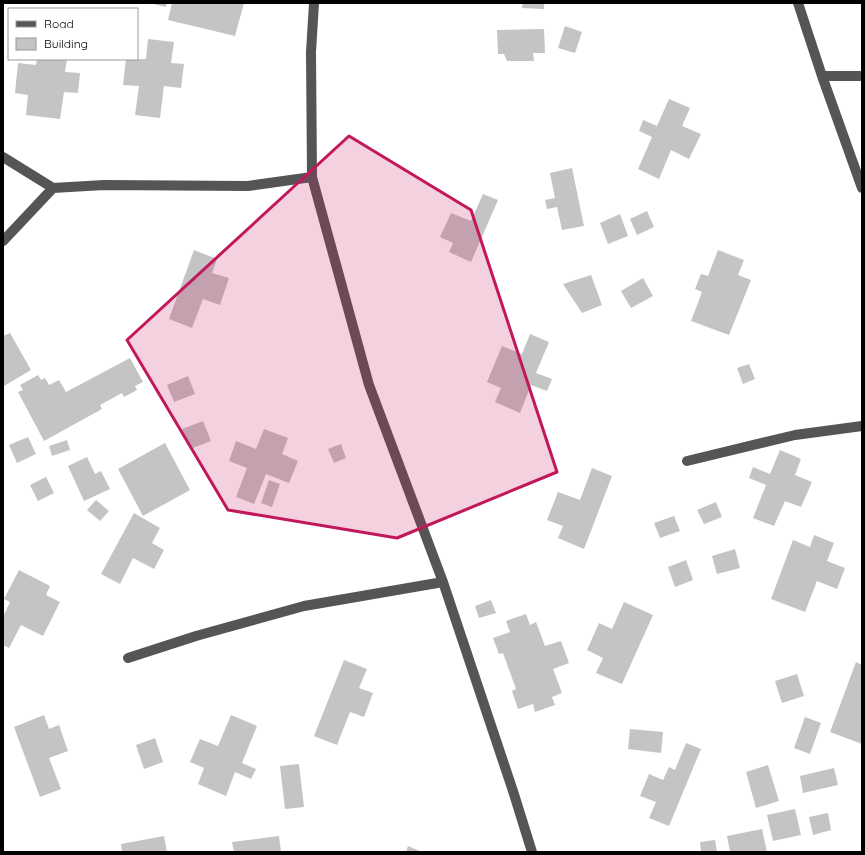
<svg xmlns="http://www.w3.org/2000/svg" width="865" height="855" viewBox="0 0 865 855" font-family="Quicksand,sans-serif">
  <style>
    .building { fill: #c4c4c4 }
    .lines { fill: none; stroke-linecap: round; stroke-linejoin: round }
    .minor { stroke: #555; stroke-width: 10 }
    .marked { fill: #c2185b; fill-opacity: 0.2; stroke: #c2185b; stroke-width: 3; stroke-linejoin: round }
  </style>
  <rect width="100%" height="100%" fill="#fff"/>
  <path class="building" d="M149,3H167L166,7Z
    M172,3H244L235,36L168,20Z
    M523,3H544V9L522,8Z
    M565,26L582,32L575,53L558,48Z
    M544,29L545,53H533L534,61H507L504,54H498L497,30Z
    M148,39L174,42L171,63L184,64L181,88L164,86L160,118L135,115L139,86L123,85L126,59H146Z
    M37,59H67L65,72L80,73L78,93L64,92L60,119L26,115L28,95L15,93L18,63L36,65Z
    M669,99L690,108L682,126L701,134L689,159L671,150L659,179L638,169L652,137L639,131L643,120L657,126Z
    M572,168L584,226L562,230L557,207L547,209L545,200L555,198L550,173Z
    M483,194L498,200L471,262L449,252L453,243L440,237L451,213L471,221Z
    M647,211L654,227L637,235L630,219Z
    M620,214L628,236L608,244L600,223Z
    M194,250L217,259L212,273L229,278L220,305L203,299L192,328L169,319Z
    M718,250L744,260L738,275L751,280L729,335L691,321L702,292L695,289L701,274L708,276Z
    M591,275L602,305L582,313L563,284Z
    M643,278L653,296L631,308L621,291Z
    M10,333L31,370L4,386L3,336Z
    M530,334L549,342L536,373L552,379L547,391L531,385L520,413L495,402L501,388L487,382L502,346L522,354Z
    M130,358L143,382L135,386L137,390L124,397L122,393L100,405L102,409L44,441L18,392L23,390L20,385L38,375L41,380L45,378L49,385L59,380L66,392Z
    M749,364L755,379L743,384L737,368Z
    M188,376L195,394L174,402L167,385Z
    M203,421L211,441L190,449L182,429Z
    M264,429L288,438L282,454L298,461L289,483L266,474L254,504L236,497L247,468L229,461L236,441L256,449Z
    M28,437L36,454L17,463L9,445Z
    M67,440L70,450L52,456L49,446Z
    M165,443L190,490L143,516L118,469Z
    M341,444L346,458L334,463L328,449Z
    M780,450L801,459L795,475L812,482L801,507L785,501L774,526L753,518L766,485L749,478L753,467L770,474Z
    M87,457L95,474L101,471L110,489L84,501L68,466Z
    M592,468L612,476L584,549L558,538L563,526L547,520L558,492L580,500Z
    M46,477L54,493L38,501L30,485Z
    M269,480L280,484L272,507L261,503Z
    M96,500L109,511L100,521L87,510Z
    M716,502L722,517L704,524L697,510Z
    M134,513L160,528L152,543L164,550L154,569L133,558L120,584L101,574Z
    M674,516L680,531L660,538L654,523Z
    M814,535L834,543L827,561L845,568L837,589L817,581L805,612L771,599L793,540L810,547Z
    M735,549L740,568L717,574L712,556Z
    M686,560L693,580L675,587L668,567Z
    M19,570L50,586L46,595L60,602L43,636L21,625L9,648L3,645V617L10,602L4,599Z
    M491,600L496,613L479,618L475,606Z
    M624,602L653,615L622,684L596,673L603,658L587,650L599,623L612,629Z
    M526,614L530,625L536,622L545,646L561,641L569,663L553,669L562,693L552,697L555,705L535,712L533,704L518,709L512,691L516,689L503,653L499,654L493,638L510,632L506,621Z
    M344,660L367,669L359,688L373,693L364,717L350,712L337,745L314,736Z
    M856,662L862,665V744L830,732Z
    M797,674L804,696L782,703L775,681Z
    M44,715L49,729L59,725L68,751L49,758L61,789L40,797L14,727Z
    M231,715L257,726L242,763L256,769L251,779L235,772L226,796L198,784L204,768L190,762L200,739L218,746Z
    M805,717L821,723L810,754L794,748Z
    M630,729L663,732L661,753L628,749Z
    M155,738L163,762L144,769L136,745Z
    M686,743L701,749L669,826L649,818L656,802L640,796L649,774L663,780L669,767L675,770Z
    M299,764L304,807L285,809L280,766Z
    M768,765L779,801L756,808L746,772Z
    M834,768L838,785L803,793L800,776Z
    M795,809L801,835L773,841L767,815Z
    M828,813L831,830L813,835L809,817Z
    M762,829L767,852H730L727,836Z
    M164,836L167,852H122L121,844Z
    M279,836L281,852H234L232,842Z
    M715,840L717,852H701L700,842Z
    M408,846L422,852H406Z"/>
  <g class="lines">
    <path class="minor" d="M314,3L311,52L312,177L369,385L443,582L513,791L532,852
      M798,3L822,76L862,188
      M822,76H862
      M3,157L53,188L104,185L248,186L312,177
      M3,241L53,188
      M687,461L795,435L862,426
      M128,658L196,636L304,606L443,582"/>
  </g>
  <path class="marked" d="M349,136L471,210L557,472L397,538L228,510L127,340Z"/>
  <rect width="865" height="855" fill="none" stroke="#000000" stroke-width="8"/>
  <rect x="8" y="8" width="130" height="52" fill="#ffffff" stroke="#999999"/>
  <rect x="16" y="21" width="20" height="6" fill="#555555" stroke="#999999"/>
  <text x="44" y="28" font-size="12" fill="#000000">Road</text>
  <rect x="16" y="38" width="20" height="12" fill="#c4c4c4" stroke="#999999"/>
  <text x="44" y="48" font-size="12" fill="#000000">Building</text>
</svg>
